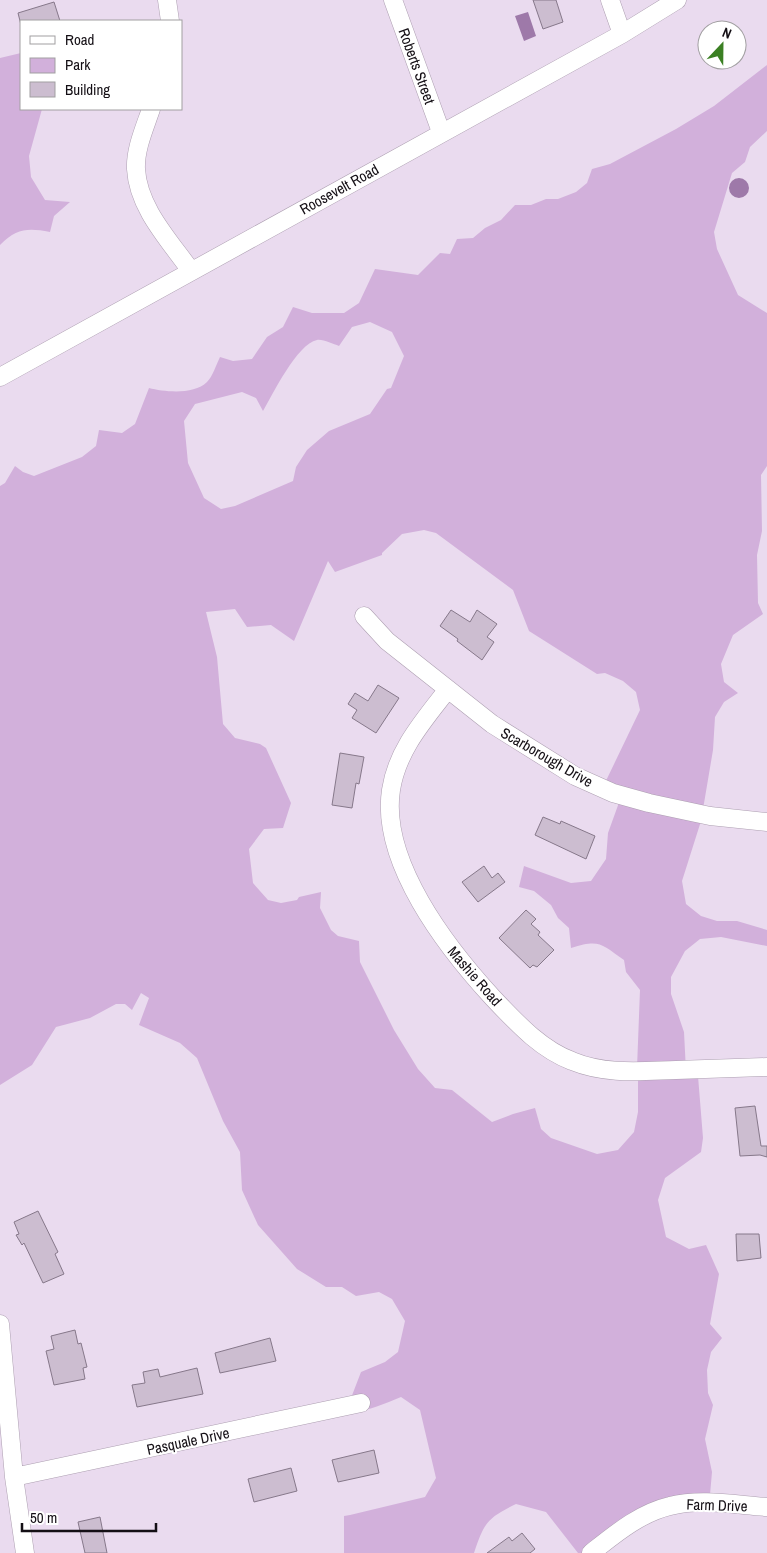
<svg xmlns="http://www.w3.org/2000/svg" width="767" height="1553" viewBox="0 0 767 1553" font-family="'Archivo Narrow',sans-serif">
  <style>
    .green { fill: #d2b0db; fill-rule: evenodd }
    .water { fill: #9e79a9 }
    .building { fill: #ccbdd0; stroke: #86788a }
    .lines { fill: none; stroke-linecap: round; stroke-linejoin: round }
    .minor-casing { stroke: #ad9fb1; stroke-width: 19 }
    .minor { stroke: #fff; stroke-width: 18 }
    .labels { text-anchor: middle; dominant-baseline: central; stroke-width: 4; stroke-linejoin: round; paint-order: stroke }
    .street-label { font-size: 15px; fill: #140f15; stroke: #fff }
  </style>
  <rect width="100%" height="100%" fill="#eadbef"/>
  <path class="green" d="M21,53V109H42L29,156L31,177L45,200L70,202L54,216L50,232C28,228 17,228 0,245V58Z
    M767,65V131L750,147L745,162L732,173L714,232L717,249L738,295L767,313V466L761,475L762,531L757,555L758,603L763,614L733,635L721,664L724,682L738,693L724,702L715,717L713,750L701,821L682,881L686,904L701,916L717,921H737L767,930V946L721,937L700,939L685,951L671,977V994L684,1032L686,1071L698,1076L703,1138L701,1152L665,1178L658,1200L666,1237L689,1249L706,1245L719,1274L710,1324L722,1338L711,1352L707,1370L708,1393L713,1405L705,1439L712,1472L709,1506L671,1509L593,1553H578L546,1512L516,1504C487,1518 484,1523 474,1553H344V1516L350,1515L425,1497L436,1478L420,1410L401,1397C383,1404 366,1413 346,1411L361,1372L385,1362L398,1352L405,1321L392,1299L379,1292L356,1296L342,1287H326L297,1269L258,1225L242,1190L240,1152L223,1121L197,1058L180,1043L139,1025L149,998L141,993L132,1010L125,1004H116L90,1018L56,1027L32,1065L0,1085V486L5,483L15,466L23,472L34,476L82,457L96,446L99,430L122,433L135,424L149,388C165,392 194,395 207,382C213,376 216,365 220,357L233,361L252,359L267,337L283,327L293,307L312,313H344L359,303L375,269L418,275L440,253L450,254L457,239L473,238L485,228L501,220L515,205H531L546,199H558L576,192L587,183L592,169L610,164L676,129L714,106ZM370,322L392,332L404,356L391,388L387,389L370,414L329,431L307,450L296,467L293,481L235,506L221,509L204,498L188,463L184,421L195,404L242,392L256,398L263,411C273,394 297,344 317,340C323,339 333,344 339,346L352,327ZM424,530L436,533L513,590L529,631L597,674L605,673L623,681L636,692L640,710L603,787L621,797L608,833L606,859L591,881L571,883L524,866L519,887L534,891L551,905L558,918L569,928L571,948C600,939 601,944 624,960L626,972L640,990L637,1068L638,1076V1112L634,1132L618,1150L597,1154L551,1138L541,1129L535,1108L513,1114L492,1122L452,1090L435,1088L418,1069L394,1030L360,962L359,941L338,936L331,930L320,908L321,892L299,897L297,900L281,903L268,900L253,883L249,849L264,829L283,828L291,803L266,748L260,744L235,738L223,724L217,657L206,612L235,609L247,627L271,625L294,641L328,561L335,572L382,555V553L402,534Z"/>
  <path class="water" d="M528,12L536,36L524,41L515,16Z
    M729 188a10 10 0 1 1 20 0a10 10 0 1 1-20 0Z"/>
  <path class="building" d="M533,0H556L563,22L543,29Z
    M54,2L60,21H21V25L18,13Z
    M451,610L470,622L477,610L497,624L487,637L494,642L482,660L457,641L458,639L440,626Z
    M378,685L399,698L376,733L352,718L357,710L348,704L355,693L368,701Z
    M340,753L364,757L359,784L356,783L352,808L332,805Z
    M543,817L560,824L561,821L595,836L586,859L535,835Z
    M484,866L492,878L498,873L505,882L478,902L462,882Z
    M526,910L536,919L531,924L540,932L538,935L554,950L537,967L533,965L530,968L499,938Z
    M755,1106L761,1146H767V1157L760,1155L740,1156L735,1108Z
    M38,1211L58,1252L55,1254L64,1274L43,1283L24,1243L22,1245L16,1235L19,1234L14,1222Z
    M736,1234H759L761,1258L737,1261Z
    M75,1330L78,1344L81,1343L87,1367L83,1368L85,1379L54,1385L46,1351L54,1349L51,1336Z
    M270,1338L276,1361L220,1373L215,1353Z
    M197,1368L203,1394L137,1407L132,1385L145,1383L143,1372L158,1369L160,1377Z
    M374,1450L379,1473L338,1482L332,1460Z
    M291,1468L297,1491L254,1502L248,1479Z
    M100,1517L107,1553H85L78,1522Z
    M522,1533L535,1549L530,1553H487L509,1537L512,1541Z"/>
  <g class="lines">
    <g class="minor-casing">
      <path id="minor" d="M167,0L170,21
        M393,0L441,132
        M610,0L622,34
        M151,109C145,127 135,149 136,169C138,208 170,241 191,271
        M0,377L622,34L677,0
        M364,616L387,641L492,724L575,776L613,793L649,803L710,816L767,822
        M448,689C424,720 397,750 391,790C380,862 447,948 493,998C516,1022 540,1049 572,1061C606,1075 641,1071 676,1070C707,1069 737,1068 767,1067
        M0,1324L14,1477L25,1553
        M14,1477L361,1403
        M591,1553C615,1534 640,1513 670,1506C701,1498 736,1505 767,1507"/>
    </g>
    <use href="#minor" class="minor"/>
  </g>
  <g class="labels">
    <g class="street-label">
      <text transform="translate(417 66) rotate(70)">Roberts Street</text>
      <text transform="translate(339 189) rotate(-29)">Roosevelt Road</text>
      <text transform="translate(547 757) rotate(30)">Scarborough Drive</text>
      <text transform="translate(475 976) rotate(49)">Mashie Road</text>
      <text transform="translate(188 1441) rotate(-12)">Pasquale Drive</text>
      <text transform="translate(717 1505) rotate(2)">Farm Drive</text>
    </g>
  </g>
  <rect x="20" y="20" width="162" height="90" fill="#ffffff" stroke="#a19fa1"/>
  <rect x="30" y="36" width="25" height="8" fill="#ffffff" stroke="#a19fa1"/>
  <text x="65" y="45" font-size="15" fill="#140f15">Road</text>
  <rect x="30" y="58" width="25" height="15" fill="#d2b0db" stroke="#a19fa1"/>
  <text x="65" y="70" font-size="15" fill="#140f15">Park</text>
  <rect x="30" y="82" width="25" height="15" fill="#ccbdd0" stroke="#a19fa1"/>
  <text x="65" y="95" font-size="15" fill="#140f15">Building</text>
  <g transform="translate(722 45) rotate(22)"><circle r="24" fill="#ffffff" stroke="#a19fa1"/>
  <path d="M0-4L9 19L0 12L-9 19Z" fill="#3b8023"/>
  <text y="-8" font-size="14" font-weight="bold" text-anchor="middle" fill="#140f15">N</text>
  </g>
  <path d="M22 1523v8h134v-8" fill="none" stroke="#140f15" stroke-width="2.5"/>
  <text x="30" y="1523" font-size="15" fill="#140f15" stroke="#ffffff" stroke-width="4" paint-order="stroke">50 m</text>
</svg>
